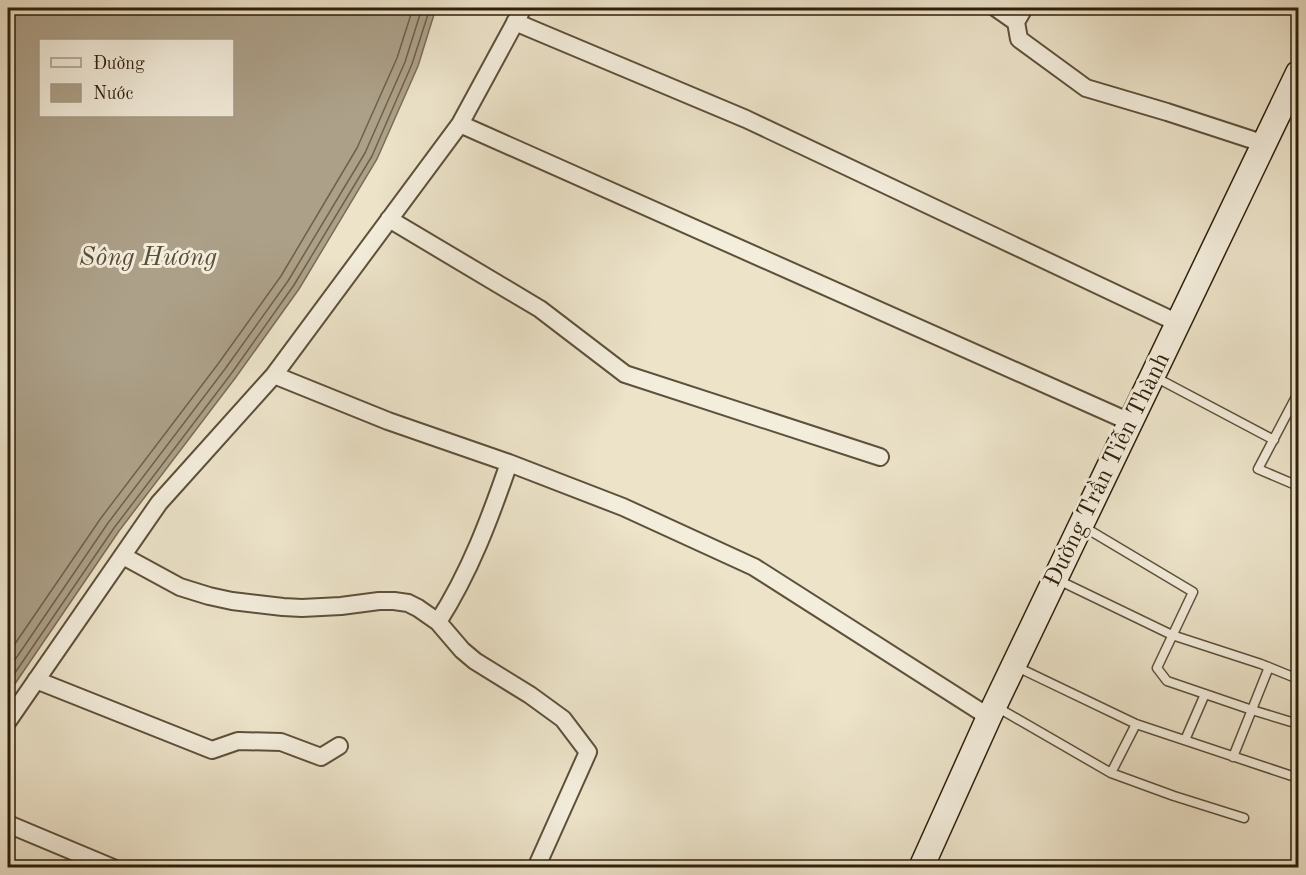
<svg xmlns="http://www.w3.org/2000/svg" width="1306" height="875" viewBox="0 0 1306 875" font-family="'Old Standard TT',serif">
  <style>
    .water { fill: #aca088; stroke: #7a6c56; stroke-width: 1.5; fill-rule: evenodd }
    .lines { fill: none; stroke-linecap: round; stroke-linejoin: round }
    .shore { stroke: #6e604a; stroke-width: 1.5 }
    .service-casing { stroke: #5e503a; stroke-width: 11 }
    .minor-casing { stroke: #5e503a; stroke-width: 20 }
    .secondary-casing { stroke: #2f1f0b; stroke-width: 27 }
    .service { stroke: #f3eddc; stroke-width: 8 }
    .minor { stroke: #f3eddc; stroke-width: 16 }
    .secondary { stroke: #f3eddc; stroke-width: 24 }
    .labels { text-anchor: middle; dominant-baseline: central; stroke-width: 6; stroke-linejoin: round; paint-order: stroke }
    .street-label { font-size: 24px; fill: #2f1f0b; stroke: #f3eddc }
    .water-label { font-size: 26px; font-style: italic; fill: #5b4c37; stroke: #f3eddc }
  </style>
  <rect width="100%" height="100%" fill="#ece3c9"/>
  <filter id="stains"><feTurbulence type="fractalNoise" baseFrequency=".00333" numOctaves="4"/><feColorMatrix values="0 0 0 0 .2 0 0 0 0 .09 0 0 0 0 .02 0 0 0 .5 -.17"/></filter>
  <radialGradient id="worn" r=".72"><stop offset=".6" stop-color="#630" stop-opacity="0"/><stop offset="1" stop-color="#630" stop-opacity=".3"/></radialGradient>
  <path class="water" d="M8,8H436L418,66L377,159L299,289L236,377L119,531L8,694ZM40,40H232V116H40Z"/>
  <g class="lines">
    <path class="shore" d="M8,654L101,518L218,364L281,276L357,148L397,58L413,8
      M8,670L108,523L225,369L288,281L365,153L405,62L422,8
      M8,683L114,528L231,374L294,285L372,156L412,64L430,8"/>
    <g class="service-casing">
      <path id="service" d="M1155,377L1274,440
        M1298,393L1258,469L1298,486
        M1084,527L1193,592L1157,668L1167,681L1252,710L1298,724
        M1056,579L1172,635L1261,664L1298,679
        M1015,666L1136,724L1298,778
        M995,706L1111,773L1174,796L1244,818
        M1185,740L1205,694
        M1233,757L1269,667
        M1111,773L1136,724"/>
    </g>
    <g class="minor-casing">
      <path id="minor" d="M996,8L1016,22L1019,39L1086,88L1167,112L1265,144
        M515,22L746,119L1178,323
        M1016,22L1024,8
        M460,124L1130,422
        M389,219L540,309L625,374L880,457
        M274,375L388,421L509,463L623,507L754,567L989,717
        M123,556L180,587L209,596L232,601L283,607L302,608L341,606L379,601H394L408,603L418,608L438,622L462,650L475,661L530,695L563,719L588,752L536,868
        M438,622C470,572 490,518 509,463
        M36,680L212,750L238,741L281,742L321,757L339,746
        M8,721L159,503L274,375L460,124L523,8
        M8,824L113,868"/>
    </g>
    <g class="secondary-casing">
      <path id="secondary" d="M921,868L989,717L1081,525L1298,73"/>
    </g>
    <use href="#service" class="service"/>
    <use href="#minor" class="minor"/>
    <use href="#secondary" class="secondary"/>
  </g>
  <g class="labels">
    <g class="street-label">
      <text transform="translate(1108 470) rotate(-64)">Đường Trần Tiễn Thành</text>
    </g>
    <g class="water-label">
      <text x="148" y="258">Sông Hương</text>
    </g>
  </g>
  <rect width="1306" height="875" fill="none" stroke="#ece3c9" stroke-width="30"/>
  <rect x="9" y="9" width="1288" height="857" fill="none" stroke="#2f1f0b" stroke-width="3"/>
  <rect x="15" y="15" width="1276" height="845" fill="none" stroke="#2f1f0b" stroke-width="1.5"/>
  <rect x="39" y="39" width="195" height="78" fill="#f3eddc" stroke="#a59b88" stroke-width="1.5"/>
  <rect x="51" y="58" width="30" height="9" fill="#f3eddc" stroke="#a59b88" stroke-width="1.5"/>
  <text x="93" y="69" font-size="18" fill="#2f1f0b">Đường</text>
  <rect x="51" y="84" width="30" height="18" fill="#aca088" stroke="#a59b88" stroke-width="1.5"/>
  <text x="93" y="99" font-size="18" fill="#2f1f0b">Nước</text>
  <rect width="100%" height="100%" filter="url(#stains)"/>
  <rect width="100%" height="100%" fill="url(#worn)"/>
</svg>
